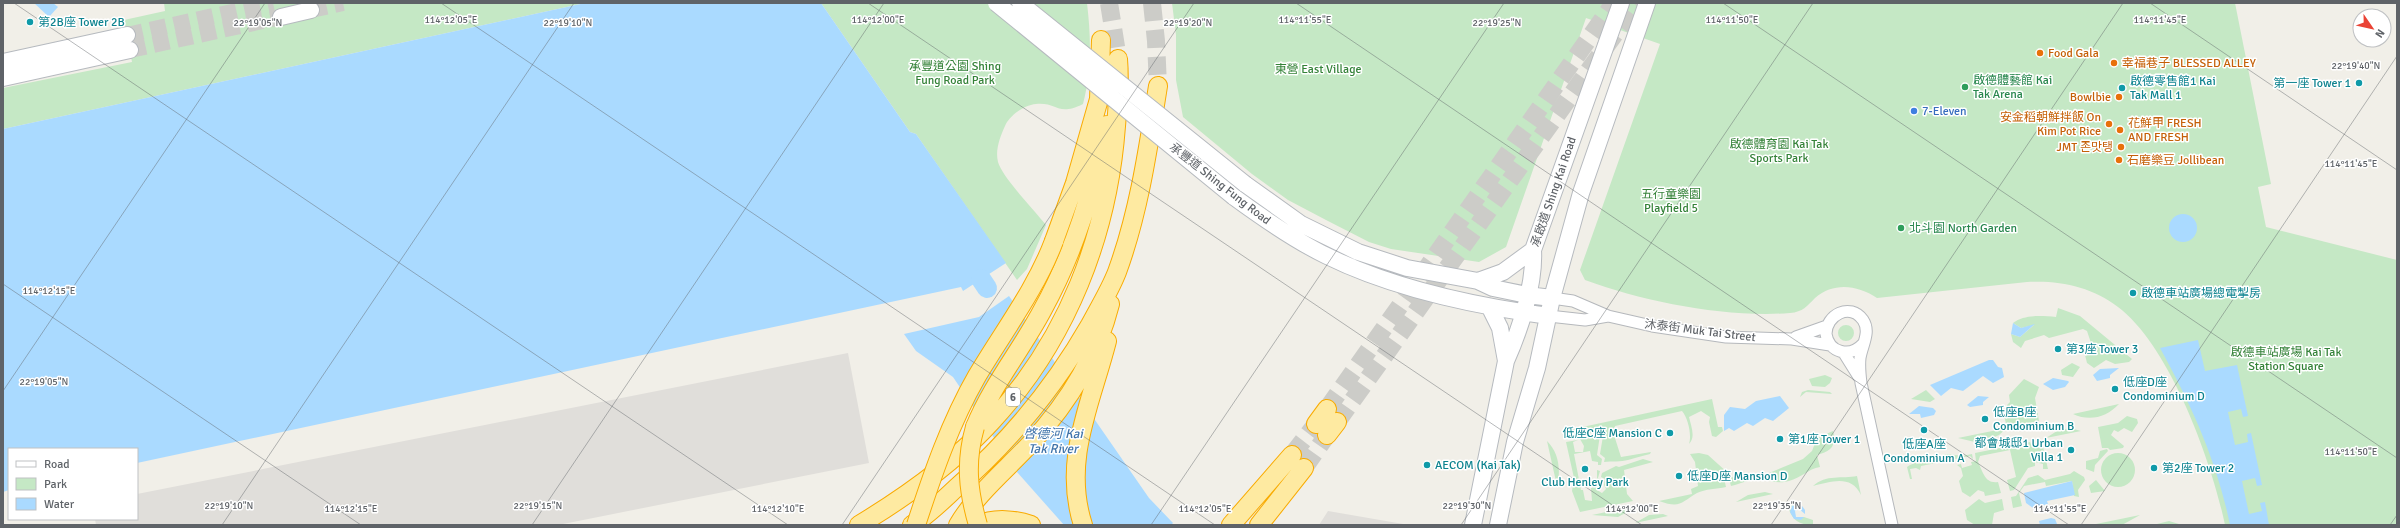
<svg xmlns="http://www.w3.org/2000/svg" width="2400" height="528" viewBox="0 0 2400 528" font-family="Signika,'Noto Sans TC','Noto Sans KR',sans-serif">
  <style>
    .industrial { fill: #e0deda }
    .green { fill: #c5e8c5 }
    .water { fill: #aadaff }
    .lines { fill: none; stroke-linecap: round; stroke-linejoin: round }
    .river { stroke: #aadaff; stroke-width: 20 }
    .secondary-tunnel { stroke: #ccccc8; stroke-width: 16; stroke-dasharray: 16 8; stroke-linecap: butt }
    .trunk-tunnel { stroke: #ccccc8; stroke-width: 18; stroke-dasharray: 18 9; stroke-linecap: butt }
    .minor-casing { stroke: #b5b8bc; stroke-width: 13 }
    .secondary-casing { stroke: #b6babf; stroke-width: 18 }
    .trunk-casing { stroke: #f9ab00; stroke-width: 20 }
    .minor { stroke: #fff; stroke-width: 11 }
    .secondary { stroke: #fff; stroke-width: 16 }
    .trunk { stroke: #feeaa1; stroke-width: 18 }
    .secondary-bridge-casing { stroke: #b6babf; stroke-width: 18; stroke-linecap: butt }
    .trunk-bridge-casing { stroke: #f9ab00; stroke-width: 20; stroke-linecap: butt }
    .secondary-bridge { stroke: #fff; stroke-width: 16 }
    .trunk-bridge { stroke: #feeaa1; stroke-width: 18 }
    .ticks { fill: none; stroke: #5f6368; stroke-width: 1; stroke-opacity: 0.45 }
    .culture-dot { fill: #0f9aa8; stroke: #fff; stroke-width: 1.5 }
    .food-dot { fill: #e8710a; stroke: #fff; stroke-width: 1.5 }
    .leisure-dot { fill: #2e9e5b; stroke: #fff; stroke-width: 1.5 }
    .shop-dot { fill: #3f7fe0; stroke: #fff; stroke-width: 1.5 }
    .labels { text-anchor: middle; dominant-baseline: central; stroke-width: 3; stroke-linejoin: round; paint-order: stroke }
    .shield { fill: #fff; stroke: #8f9295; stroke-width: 1 }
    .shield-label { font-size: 11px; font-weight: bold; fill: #5f6368 }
    .culture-label { font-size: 12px; fill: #0d838f; stroke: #fff; text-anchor: start }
    .food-label { font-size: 12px; fill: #c56008; stroke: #fff; text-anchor: start }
    .park-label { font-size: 12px; fill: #348238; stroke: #fff }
    .leisure-label { font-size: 12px; fill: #27864d; stroke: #fff; text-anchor: start }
    .shop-label { font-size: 12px; fill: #366cbe; stroke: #fff; text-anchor: start }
    .street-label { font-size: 12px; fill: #5f6368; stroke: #fff }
    .water-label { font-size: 13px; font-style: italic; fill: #4174aa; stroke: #fff }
    .ticks-label { font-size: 10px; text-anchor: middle; fill: #5f6368; stroke: #fff; stroke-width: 3; stroke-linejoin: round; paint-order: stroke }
  </style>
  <rect width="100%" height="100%" fill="#f1efe8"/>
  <path class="industrial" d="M848,353L869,463L558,525H96L95,519H137V494Z
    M1328,511L1409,525H1319Z"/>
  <path class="green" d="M164,3H585L3,129V88L132,62L124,20L165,11Z
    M821,3H1087C1091,37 1092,70 1083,104C1057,117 1058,102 1036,104C1024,105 1009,116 1005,126C1000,137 995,150 998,162C1002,177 1036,212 1046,225L1027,269L1017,280L916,134L910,132Z
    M1172,3H2235L2271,184L2258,187L2266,227L2397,260V525H2225C2212,462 2170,346 2118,307C2092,287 2060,280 2027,282L1877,298C1857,285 1834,282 1815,298C1807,306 1803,312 1790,313C1726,318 1645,302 1585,280L1580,270L1660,44L1586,18L1506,247L1479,262L1391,249L1369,242L1326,220L1288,200L1252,174L1183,117L1176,80V35Z
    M2058,308L2080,316L2132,359L2129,362L2115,364L2106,360L2094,368L2087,363L2085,355L2092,346L2087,331L2083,329L2049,338L2044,335L2025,341L2021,348L2013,342L2011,334L2020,337L2034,325L2021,328L2013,323C2025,314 2042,316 2056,317Z
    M1838 333a8 8 0 1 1 16 0a8 8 0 1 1-16 0Z
    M2072,363L2080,367L2073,377L2062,375L2061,370Z
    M1825,375L1832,378L1830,383L1825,387L1812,386L1809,379Z
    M2024,379L2039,387L2035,398L2039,421L2007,428L1999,435L1985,441L1975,442L1958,438L2007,428L2004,415L2008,414L2007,405L2010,402L2009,395Z
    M1808,390L1830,392L1832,394L1806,392L1800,397L1802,392Z
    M1926,390L1935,399L1930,402L1911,399Z
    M1712,399L1718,427H1722L1723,431L1716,437L1712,436L1709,422L1710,417L1701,411L1689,417C1691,426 1696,437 1689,444C1692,435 1688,418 1682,411L1615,426L1614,435L1621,457L1651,452L1650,454C1642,456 1635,458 1628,460C1621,462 1612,461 1604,462L1605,458L1600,454L1603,436L1600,431L1565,438L1564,431Z
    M2119,404C2107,417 2090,422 2073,414Z
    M2127,416L2137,419L2138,423L2132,432L2124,428L2118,432L2114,430L2111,435L2124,446L2123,448L2110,450L2108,448H2102L2098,427L2118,423Z
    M2070,428L2081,431L2046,438L2057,431Z
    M1833,431C1837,446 1831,451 1817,455L1820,467C1808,469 1801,478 1789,481C1778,484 1772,481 1762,479C1753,478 1739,484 1731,486L1729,479L1732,477L1739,480H1752L1803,459L1812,451L1817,438Z
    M1600,435L1597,455L1602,459L1601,465H1598V462L1592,461L1590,451L1574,454L1581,490H1583L1585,500L1592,501L1591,488L1597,487V470L1600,471L1598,478L1602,481L1597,490L1602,493L1606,489L1604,485L1605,479L1601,477L1602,473L1616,466L1619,467L1643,459L1653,462L1624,470L1627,494L1633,501L1580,512L1572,491L1574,478L1566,442L1578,440L1573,442L1575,452H1583L1584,446L1580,439Z
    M1547,441C1559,453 1561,470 1557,486Z
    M2030,442L2032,447L2041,445L2043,447L2048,469H2043V464L2035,462V466L2028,468L2014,490L2010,491L2007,480L2016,477L2010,450L1980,456L1978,462C1983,472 1985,484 1998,482L2001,493L1985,496L1984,492L1978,490L1970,497L1962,492L1959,481L1963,476L1961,468L1957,465L1961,464L1962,468L1972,465L1971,462L1976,461L1975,453Z
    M2107,449L2108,451L2095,465L2094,472L2086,469V461L2098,458L2100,451Z
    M2101 470a17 17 0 1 1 34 0a17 17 0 1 1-34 0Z
    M1699,453L1708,455L1728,473L1724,478L1726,487C1717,489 1705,489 1697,493C1681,502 1681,509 1659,501L1692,494L1691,489L1698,486L1695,462L1690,454Z
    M1948,454L1962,456L1972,454L1973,459L1970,456L1921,466L1920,470L1916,468L1910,469L1912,479H1910L1907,467L1910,465L1930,457Z
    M2074,471L2084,477L2085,480L2078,490L2079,497L2074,496L2072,481L2046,486L2045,482L2024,486L2019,493L2022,506L2013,508L2011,497L2016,496L2028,478L2038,475L2045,480L2070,474Z
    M1857,476L1861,495C1851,474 1831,482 1813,486C1826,474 1842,479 1857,476Z
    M2096,480L2105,491L2091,493L2089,486Z
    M1765,492L1773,494L1736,502L1748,495Z
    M1979,499L1985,503L2002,499L2004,510L1994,513L1992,525H1975L1967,520L1965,510Z
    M1795,501L1794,518L1804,517L1813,520V525C1797,525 1791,519 1787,503Z
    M1640,505L1618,517L1592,515Z
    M1663,514L1668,516L1635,523L1649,515Z
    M2140,515L2122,525L2096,524Z
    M2169,521L2179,524L2153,525Z"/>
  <path class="water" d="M34,3H53L58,7L49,17Z
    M585,3H821L910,132L916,134L1006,263L963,291L961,287L137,463V449H9V490L3,492V129Z
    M2169 228a14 14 0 1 1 28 0a14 14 0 1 1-28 0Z
    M1009,296L1149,498L1173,523L1171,525H1064L1017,472L953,377L916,351L904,334L979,317Z
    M2013,323L2021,328L2035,324L2020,337L2011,334Z
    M2198,340L2205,371L2237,365L2248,416L2243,417L2241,409L2228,412L2235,445L2248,442L2247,434L2251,433L2262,485L2257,486L2255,478L2242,481L2249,514L2262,511L2260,503L2265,502L2269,525H2230C2217,461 2191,404 2160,348Z
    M1989,360H1993L1998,367L2002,368L2004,377L1993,383L1983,376L1963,391L1951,388L1941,396L1930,385Z
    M2119,368L2110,375V378L2097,381L2093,375L2100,369Z
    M2053,378L2068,381L2069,382L2065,387L2053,390L2043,384Z
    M1780,396L1789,408L1773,421L1765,418L1753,426L1747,423L1734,431L1729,428L1724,431V415L1730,407L1745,409L1756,401Z
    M1978,396L1989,397L1983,402V405L1970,407L1967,405Z
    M1919,406L1933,408L1936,411L1934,415L1921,418L1920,414H1909Z
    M2072,481L2075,495L2047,501L2048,504L2033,508L2026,503L2024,493Z
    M1796,504L1802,506L1805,510V514L1799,509L1795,511L1796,517H1804L1801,520L1794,519L1790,512L1792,506Z
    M2051,518L2055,519L2057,524L2040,525L2039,521Z"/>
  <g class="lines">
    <path class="river" d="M981,279L987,288"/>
    <path class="secondary-tunnel" d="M311,10L343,3
      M127,35L273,3
      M130,50L281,17"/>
    <path class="trunk-tunnel" d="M1109,3L1118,59
      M1152,3L1156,41L1158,86
      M1327,409L1614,3
      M1337,422L1637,3
      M1292,455L1316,424
      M1304,468L1327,435"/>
    <g class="minor-casing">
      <path id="minor" d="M1552,298L1573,301L1608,316L1652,326L1726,337L1792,339L1830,345
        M1549,316L1585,320L1608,316
        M1796,337L1827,326
        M1863,344C1850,358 1829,353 1826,334C1826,315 1850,302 1863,320C1871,332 1862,345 1860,358C1859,367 1860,375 1861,383L1892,525
        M1844,353L1859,377"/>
    </g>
    <g class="secondary-casing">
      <path id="secondary" d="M281,17L311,10
        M3,62L127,35
        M3,78L130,50
        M1245,184L1301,224L1358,252L1407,268L1478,281L1493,288L1527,295L1552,298
        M1234,197C1264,219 1294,240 1327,256C1394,289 1475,306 1549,316
        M1478,281L1503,272L1533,250
        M1490,308L1500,328L1506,361
        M1473,525L1506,361C1520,330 1535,284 1533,250L1621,3
        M1498,525L1515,442L1537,368L1552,298L1581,193L1647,3"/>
    </g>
    <g class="trunk-casing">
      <path id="trunk" d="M1054,241L1075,183L1099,99L1101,40
        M1316,424L1327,409
        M975,427C992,385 1022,349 1043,309C1075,251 1093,189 1107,125
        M1327,435L1337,422
        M859,525C907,496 954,463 992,421C1067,340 1108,235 1116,126C1118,103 1120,82 1118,59
        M912,525C928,515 942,501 956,488C1010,441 1054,388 1090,325C1099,308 1110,290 1117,272C1139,212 1148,149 1158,86
        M958,525C977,493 1006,470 1031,443C1067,404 1097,356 1110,304
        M979,525C994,517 1017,520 1031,525
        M1083,525C1062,460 1091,404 1107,341
        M1231,525L1292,455
        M1259,525L1304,468"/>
    </g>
    <use href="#minor" class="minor"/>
    <use href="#secondary" class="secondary"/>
    <use href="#trunk" class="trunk"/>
    <g class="secondary-bridge-casing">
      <path id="secondary-bridge" d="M996,3L1234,197
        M1020,3L1245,184"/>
    </g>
    <g class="trunk-bridge-casing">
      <path id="trunk-bridge" d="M975,427C965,462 968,491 978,525
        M916,525C933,473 950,423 977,376C1003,332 1036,289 1054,241"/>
    </g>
    <use href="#secondary-bridge" class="secondary-bridge"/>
    <use href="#trunk-bridge" class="trunk-bridge"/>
  </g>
  <path class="ticks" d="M14,3L788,525M441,3L1215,525M868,3L1642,525M1296,3L2069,525M1723,3L2397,458M2150,3L2397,170M3,284L361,525M3,391L265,3M222,525L574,3M532,525L884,3M842,525L1194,3M1151,525L1504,3M1461,525L1813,3M1771,525L2123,3M2081,525L2397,56M2390,525L2397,515"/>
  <g class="culture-dot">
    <circle cx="30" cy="22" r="4"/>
    <circle cx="2359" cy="83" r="4"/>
    <circle cx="2122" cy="88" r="4"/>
    <circle cx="2133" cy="293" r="4"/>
    <circle cx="2058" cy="349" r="4"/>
    <circle cx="2115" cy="389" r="4"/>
    <circle cx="1985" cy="419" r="4"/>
    <circle cx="1924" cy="430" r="4"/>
    <circle cx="1670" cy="433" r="4"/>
    <circle cx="1780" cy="439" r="4"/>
    <circle cx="2071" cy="450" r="4"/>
    <circle cx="1427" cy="465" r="4"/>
    <circle cx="2154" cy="468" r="4"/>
    <circle cx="1585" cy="469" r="4"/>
    <circle cx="1679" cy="476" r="4"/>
  </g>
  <g class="food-dot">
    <circle cx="2040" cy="53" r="4"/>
    <circle cx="2114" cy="63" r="4"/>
    <circle cx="2119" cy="97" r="4"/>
    <circle cx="2109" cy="124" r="4"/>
    <circle cx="2120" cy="130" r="4"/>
    <circle cx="2121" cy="147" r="4"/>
    <circle cx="2119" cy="160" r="4"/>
  </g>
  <g class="leisure-dot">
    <circle cx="1965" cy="87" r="4"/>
    <circle cx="1901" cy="228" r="4"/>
  </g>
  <circle class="shop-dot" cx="1914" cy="111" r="4"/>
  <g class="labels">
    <rect class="shield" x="1006" y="388" width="14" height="18" rx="3"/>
    <g class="shield-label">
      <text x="1013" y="397">6</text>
    </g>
    <g class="culture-label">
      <text x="38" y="22">第2B座 Tower 2B</text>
      <text x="2130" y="81">啟德零售館1 Kai<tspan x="2130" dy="14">Tak Mall 1</tspan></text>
      <text x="2351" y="83" text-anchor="end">第一座 Tower 1</text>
      <text x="2141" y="293">啟德車站廣場總電掣房</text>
      <text x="2066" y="349">第3座 Tower 3</text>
      <text x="2123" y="382">低座D座<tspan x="2123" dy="14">Condominium D</tspan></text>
      <text x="1993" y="412">低座B座<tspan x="1993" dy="14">Condominium B</tspan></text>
      <text x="1662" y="433" text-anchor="end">低座C座 Mansion C</text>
      <text x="1788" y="439">第1座 Tower 1</text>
      <text x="2063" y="443" text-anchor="end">都會城邸1 Urban<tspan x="2063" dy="14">Villa 1</tspan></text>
      <text x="1924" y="444" text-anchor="middle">低座A座<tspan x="1924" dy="14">Condominium A</tspan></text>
      <text x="1435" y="465">AECOM (Kai Tak)</text>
      <text x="2162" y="468">第2座 Tower 2</text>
      <text x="1687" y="476">低座D座 Mansion D</text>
      <text x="1585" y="482" text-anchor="middle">Club Henley Park</text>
    </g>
    <g class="food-label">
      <text x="2048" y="53">Food Gala</text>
      <text x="2122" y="63">幸福巷子 BLESSED ALLEY</text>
      <text x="2111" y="97" text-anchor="end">Bowlbie</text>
      <text x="2101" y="117" text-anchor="end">安金稻朝鮮拌飯 On<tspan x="2101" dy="14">Kim Pot Rice</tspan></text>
      <text x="2128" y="123">花鮮甲 FRESH<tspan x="2128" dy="14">AND FRESH</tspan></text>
      <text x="2113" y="147" text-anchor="end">JMT 존맛탱</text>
      <text x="2127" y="160">石磨樂豆 Jollibean</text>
    </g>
    <g class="park-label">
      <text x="955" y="66">承豐道公園 Shing<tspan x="955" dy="14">Fung Road Park</tspan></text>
      <text x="1318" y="69">東營 East Village</text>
      <text x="1779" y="144">啟德體育園 Kai Tak<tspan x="1779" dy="14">Sports Park</tspan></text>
      <text x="1671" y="194">五行童樂園<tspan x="1671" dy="14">Playfield 5</tspan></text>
      <text x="2286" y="352">啟德車站廣場 Kai Tak<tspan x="2286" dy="14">Station Square</tspan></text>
    </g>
    <g class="leisure-label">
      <text x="1973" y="80">啟德體藝館 Kai<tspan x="1973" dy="14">Tak Arena</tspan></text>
      <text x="1909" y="228">北斗園 North Garden</text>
    </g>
    <g class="shop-label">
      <text x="1922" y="111">7-Eleven</text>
    </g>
    <g class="street-label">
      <text transform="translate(1220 184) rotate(38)">承豐道 Shing Fung Road</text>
      <text transform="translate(1554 192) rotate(-71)">承啟道 Shing Kai Road</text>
      <text transform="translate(1700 331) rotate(7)">沐泰街 Muk Tai Street</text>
    </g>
    <g class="water-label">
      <text x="1053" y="434">啓德河 Kai<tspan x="1053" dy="15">Tak River</tspan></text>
    </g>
  </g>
  <g class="ticks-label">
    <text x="878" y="23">114°12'00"E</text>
    <text x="2160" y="23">114°11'45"E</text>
    <text x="451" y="23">114°12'05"E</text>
    <text x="1305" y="23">114°11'55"E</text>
    <text x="1732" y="23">114°11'50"E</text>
    <text x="258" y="26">22°19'05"N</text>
    <text x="568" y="26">22°19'10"N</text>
    <text x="1188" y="26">22°19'20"N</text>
    <text x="1497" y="26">22°19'25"N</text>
    <text x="2356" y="69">22°19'40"N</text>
    <text x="2351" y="167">114°11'45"E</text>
    <text x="49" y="294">114°12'15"E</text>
    <text x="44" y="385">22°19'05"N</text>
    <text x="2351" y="455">114°11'50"E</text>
    <text x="229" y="509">22°19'10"N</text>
    <text x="538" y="509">22°19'15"N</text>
    <text x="1467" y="509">22°19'30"N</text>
    <text x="1777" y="509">22°19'35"N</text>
    <text x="351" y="512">114°12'15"E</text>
    <text x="778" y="512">114°12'10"E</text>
    <text x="1205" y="512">114°12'05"E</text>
    <text x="1632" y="512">114°12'00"E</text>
    <text x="2060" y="512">114°11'55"E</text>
  </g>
  <rect width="2400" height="528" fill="none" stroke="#5f6368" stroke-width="8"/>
  <rect x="8" y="448" width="130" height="72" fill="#ffffff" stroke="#bfc1c3"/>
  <rect x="16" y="461" width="20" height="6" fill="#ffffff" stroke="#bfc1c3"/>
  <text x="44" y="468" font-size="12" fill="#5f6368">Road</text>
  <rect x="16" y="478" width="20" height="12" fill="#c5e8c5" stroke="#bfc1c3"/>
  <text x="44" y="488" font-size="12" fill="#5f6368">Park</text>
  <rect x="16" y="498" width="20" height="12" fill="#aadaff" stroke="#bfc1c3"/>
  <text x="44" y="508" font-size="12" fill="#5f6368">Water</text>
  <g transform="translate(2372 28) rotate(124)"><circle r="19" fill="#ffffff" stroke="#bfc1c3"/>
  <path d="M0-3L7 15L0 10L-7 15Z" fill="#ea4335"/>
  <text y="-6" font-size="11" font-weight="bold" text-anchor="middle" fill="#5f6368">N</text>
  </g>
</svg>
